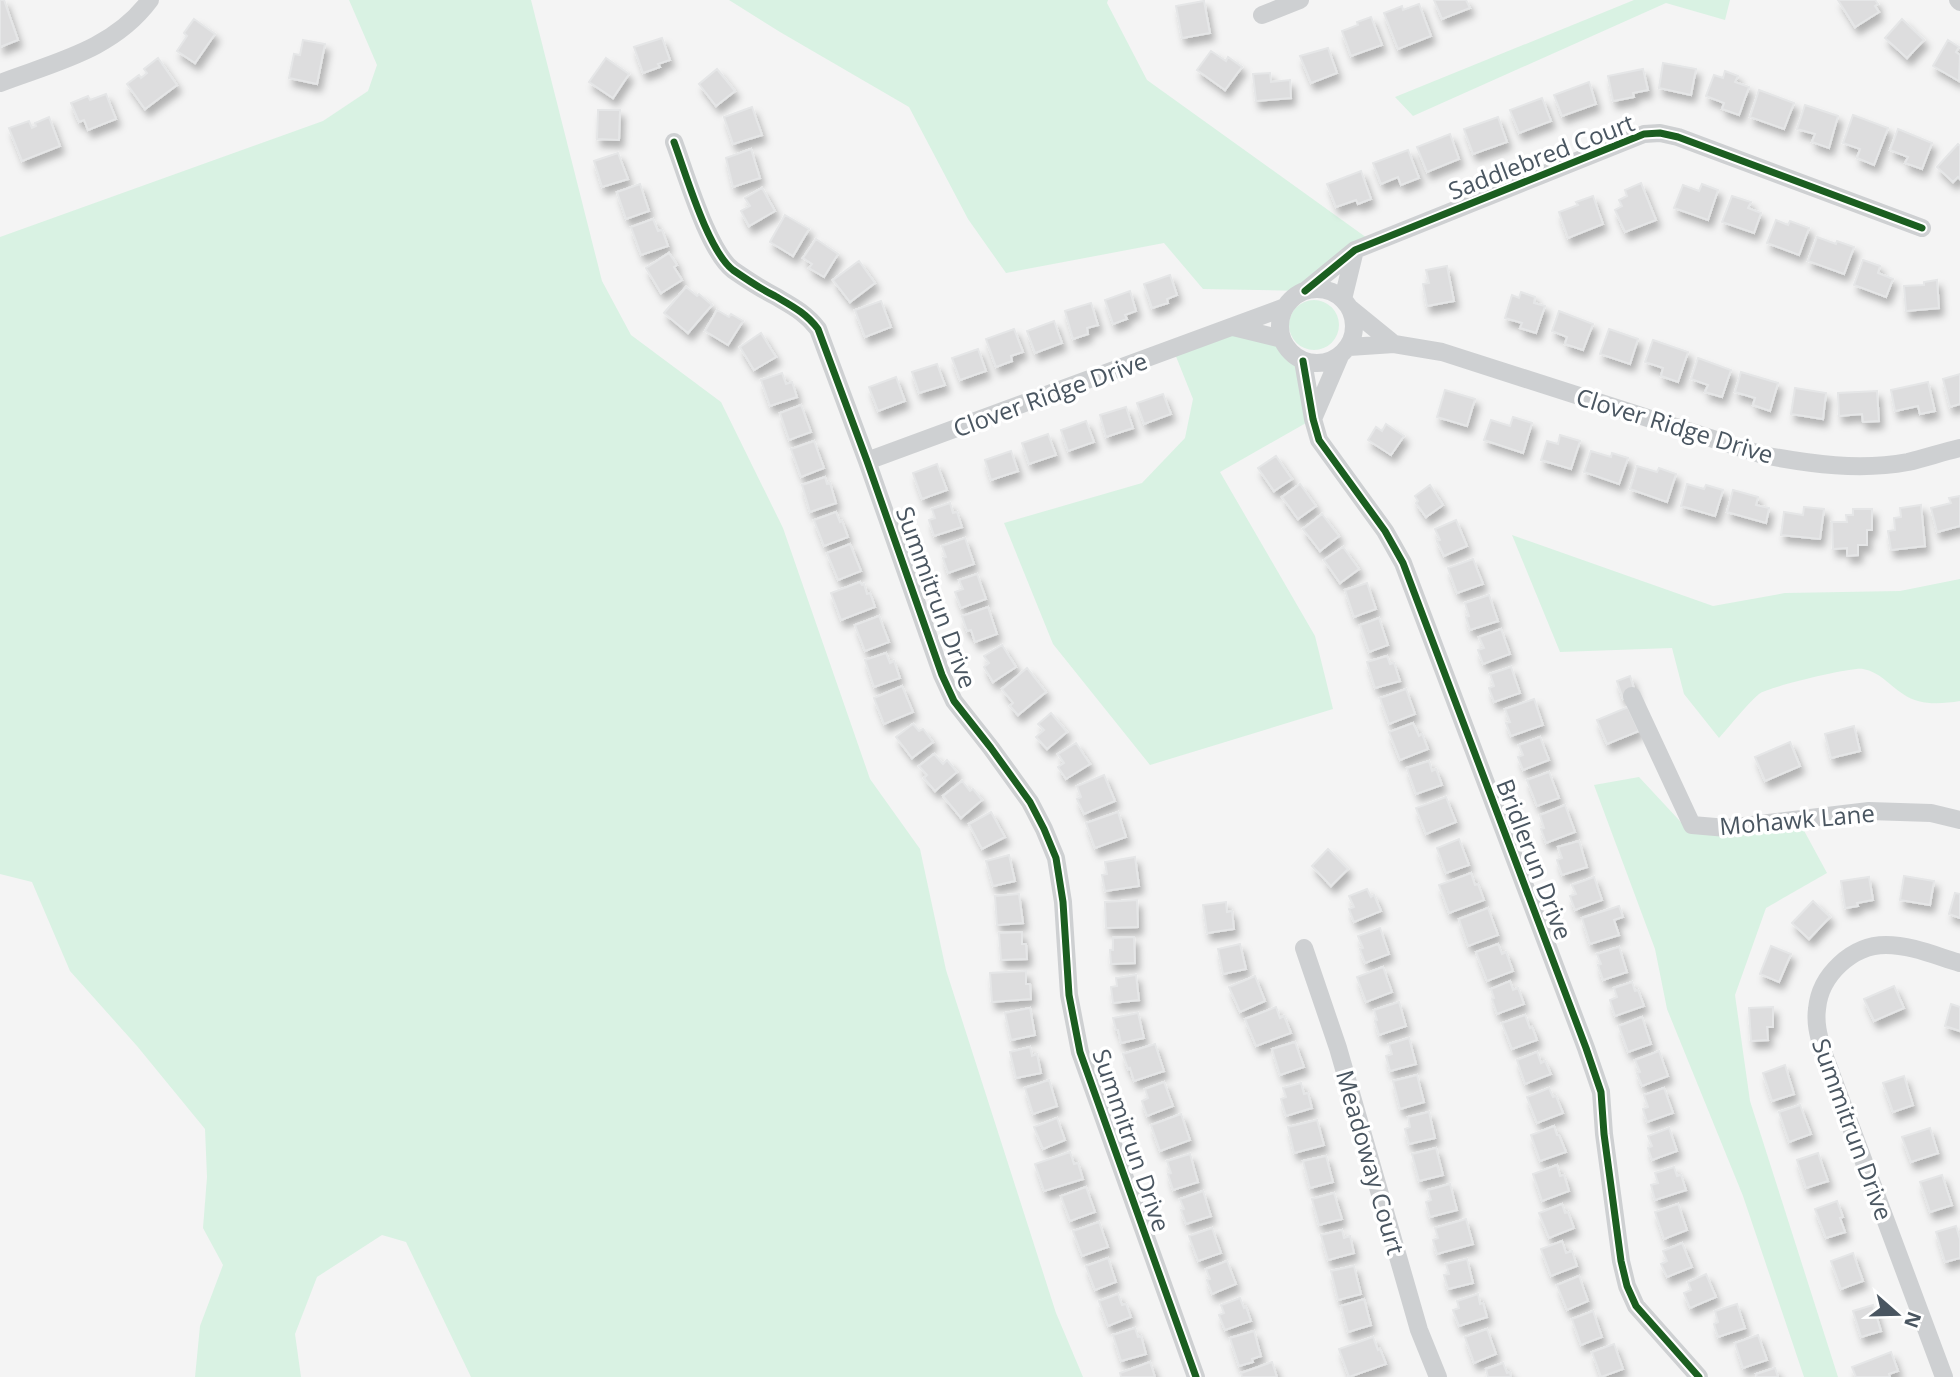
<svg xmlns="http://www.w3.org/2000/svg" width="1960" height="1377" viewBox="0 0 1960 1377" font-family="'Open Sans',sans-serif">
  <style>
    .green { fill: #d9f2e3 }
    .building { fill: #ddddde; stroke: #e5e6e7; stroke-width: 2; filter: url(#shadow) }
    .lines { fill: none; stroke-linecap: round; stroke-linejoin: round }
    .street { stroke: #ced0d2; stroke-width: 18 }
    .cycleway-casing { stroke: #fff; stroke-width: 11 }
    .cycleway { stroke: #1b5e20; stroke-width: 7 }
    .labels { text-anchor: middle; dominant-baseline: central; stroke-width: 7; stroke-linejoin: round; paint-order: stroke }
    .street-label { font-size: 24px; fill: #4a5661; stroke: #fff }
  </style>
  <defs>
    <filter id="shadow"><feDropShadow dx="4" dy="7" stdDeviation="3.5" flood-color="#0004"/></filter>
  </defs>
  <rect width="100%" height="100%" fill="#f4f4f4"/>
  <path class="green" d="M349,0H531L602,281L631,335L721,402L783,528L870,779L920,849L946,970L1056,1313L1083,1377H471L406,1242L382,1235L317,1277L295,1334L301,1377H195L200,1326L223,1265L203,1228L207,1177L205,1129L137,1046L70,971L32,882L0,874V237L323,121L368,91L377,65Z
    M729,0H1108L1107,3L1147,80L1374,243L1305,291L1203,289L1164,243L1006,273L968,219L909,107L780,32Z
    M1634,0H1730L1725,20L1666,3L1413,116L1395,97Z
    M1289 325a25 25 0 1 1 50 0a25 25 0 1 1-50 0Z
    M1233,327L1282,339L1289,350L1303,361L1313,419L1220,472L1315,636L1333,709L1150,765L1053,644L1004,523L1142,483L1185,438L1193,399L1173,349Z
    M1512,535L1713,606L1785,593L1900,591L1960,579V701C1941,704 1920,706 1903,694C1889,685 1880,672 1863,669C1851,667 1768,687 1759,694C1744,707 1732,724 1719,738L1684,694L1672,648L1560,652Z
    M1639,777L1692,834L1801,825L1827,873L1766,908L1735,995L1750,1101L1838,1377H1804L1743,1196L1667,1009L1655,949L1594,785Z"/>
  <path class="building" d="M0,0H4L18,40L0,47Z
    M1434,0H1466L1470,8L1442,19Z
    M1838,0H1875L1878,4L1875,6L1879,12L1855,27Z
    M1204,1L1210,33L1182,38L1176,6Z
    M1419,4L1431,36L1398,49L1384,13L1402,6L1403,10Z
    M1371,17L1382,45L1351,56L1342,31L1358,25L1357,22Z
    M194,19L215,34L195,63L177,51L187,36L184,33Z
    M1902,19L1924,40L1907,58L1885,38Z
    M662,38L670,60L658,64L660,67L643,73L634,47Z
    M303,40L325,44L317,84L289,78L294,54L300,55Z
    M1948,40L1959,47L1956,52L1960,55L1959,81L1933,66Z
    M1328,48L1337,73L1311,83L1300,56Z
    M1211,51L1226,61L1228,57L1242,67L1225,90L1197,70Z
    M158,58L177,85L145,109L127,84L139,75L141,78L147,73L144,69Z
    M606,58L629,74L613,98L589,82Z
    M1663,63L1696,69L1691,95L1659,88Z
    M717,69L735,91L716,106L699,84Z
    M1643,69L1648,90L1633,93L1634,97L1613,101L1608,76Z
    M1725,71L1738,76L1735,82L1749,87L1739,115L1722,109L1724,103L1706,96L1714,75L1723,78Z
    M1270,73L1271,82L1290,80L1291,98L1256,101L1253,74Z
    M1589,82L1596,104L1562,116L1554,95Z
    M1759,90L1794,103L1784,129L1750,117Z
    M106,94L116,119L88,130L84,120L79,122L71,103L88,96L90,100Z
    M1542,98L1551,121L1519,133L1510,110Z
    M1805,105L1838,116L1829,148L1812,142L1815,134L1797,129Z
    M752,107L762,135L733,144L724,117Z
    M598,110H620L619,140L597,139Z
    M1853,115L1888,128L1874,165L1857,158L1860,149L1843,143Z
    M49,117L60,146L22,161L9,128L29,121L32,128L36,126L35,123Z
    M1498,117L1507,142L1473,154L1464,129Z
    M1898,129L1932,143L1922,169L1905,163L1908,157L1890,150Z
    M1450,134L1459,159L1427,172L1417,147Z
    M1958,144L1960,146V179L1958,177L1953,182L1937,167Z
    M751,149L760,178L733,187L726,158Z
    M1408,150L1419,178L1401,185L1398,177L1381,184L1373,163Z
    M618,153L628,179L602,187L594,161Z
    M1361,171L1371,199L1358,204L1356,200L1336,207L1327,184Z
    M1641,183L1656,220L1625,232L1615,210L1622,206L1619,200L1627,196L1625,190Z
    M640,184L649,211L626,219L617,192Z
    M1702,184L1718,190L1708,220L1674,208L1683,185L1699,191Z
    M762,188L775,211L749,226L741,211L750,206L745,198Z
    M1593,196L1603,224L1568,238L1559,212L1578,205L1576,202Z
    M1732,196L1751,202L1748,208L1761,213L1754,233L1722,222Z
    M785,215L809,229L793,256L770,242Z
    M653,219L658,231L662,230L668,246L641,255L631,227Z
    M1776,220L1788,225L1790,221L1809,228L1799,255L1767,243Z
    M1817,237L1836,244L1837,241L1854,247L1844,274L1808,261Z
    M816,239L838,254L824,277L809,268L812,264L803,258Z
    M669,253L677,265L674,267L682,280L661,293L646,268Z
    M1863,260L1880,266L1878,273L1893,279L1886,297L1854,285Z
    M859,261L875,283L850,302L833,280Z
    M1447,266L1454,301L1427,306L1423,284L1429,283L1426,270Z
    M1170,275L1177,295L1167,299L1168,303L1152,308L1144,284Z
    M1937,280L1939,308L1906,311L1904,286L1924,285V282Z
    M686,287L697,296L699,294L712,305L688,333L664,313Z
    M1130,291L1136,311L1125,315L1127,319L1113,324L1105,300Z
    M1521,292L1535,297L1534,303L1545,306L1536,333L1520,328L1522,323L1505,318L1512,295L1519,298Z
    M881,301L891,327L865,337L855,310Z
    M1091,303L1098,325L1087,328L1088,334L1073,339L1065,311Z
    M717,310L729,317L731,314L743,321L728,345L705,331Z
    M1559,311L1593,324L1583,350L1565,344L1567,337L1552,331Z
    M1054,321L1062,343L1035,353L1027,331Z
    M1014,329L1023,352L1011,356L1012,361L996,367L986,339Z
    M1609,329L1638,339L1630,364L1600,354Z
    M761,333L776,357L754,370L740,347Z
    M1653,340L1688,352L1678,382L1661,376L1663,368L1645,362Z
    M978,349L986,371L960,380L952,358Z
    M1698,358L1731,370L1722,397L1705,392L1708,385L1691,379Z
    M937,364L945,385L919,393L912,372Z
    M1741,372L1778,383L1770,411L1753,405L1755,398L1735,392Z
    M782,373L786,384L792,382L797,397L770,406L761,380Z
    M1960,374V404L1950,407L1943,379Z
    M896,377L905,401L878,411L869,387Z
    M1928,382L1935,411L1920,414L1918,406L1895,411L1891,390Z
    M1795,388L1826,393L1823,419L1791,414Z
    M1445,390L1475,399L1467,426L1437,417Z
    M1877,391L1879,421L1863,422L1862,414L1839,416L1838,393Z
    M1163,394L1171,414L1144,424L1137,403Z
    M801,405L811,432L789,440L780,413Z
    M1126,407L1133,428L1106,437L1100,415Z
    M1513,417L1532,423L1523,453L1484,440L1491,420L1510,426Z
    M1086,421L1094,442L1068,451L1061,430Z
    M1386,424L1404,436L1391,455L1368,440L1376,427L1382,431Z
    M1048,434L1056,455L1029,464L1022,443Z
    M1560,435L1580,441L1571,469L1541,460L1547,441L1558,444Z
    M814,441L824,468L801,477L791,449Z
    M1011,451L1018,471L991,480L985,460Z
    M1591,451L1611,457L1612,453L1628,458L1619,484L1584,472Z
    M1276,456L1292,479L1274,491L1258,468Z
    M937,464L947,490L922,499L913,473Z
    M1637,466L1657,472L1659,468L1676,474L1667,502L1630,489Z
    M825,477L827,484L830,483L836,503L810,512L802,485Z
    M1300,484L1316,506L1298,519L1282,497Z
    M1687,484L1704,489L1706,485L1723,490L1715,516L1681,506Z
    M1430,485L1443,505L1426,517L1416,503L1418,501L1415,496Z
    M1733,490L1758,497L1756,505L1769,508L1766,523L1727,512Z
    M1960,496V526L1937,532L1931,508L1951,503L1949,498Z
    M950,503L953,513L957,512L962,527L934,536L929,520L935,518L932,509Z
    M1921,505L1925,546L1891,550L1888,531L1895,530L1894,518L1901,517L1900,508Z
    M1804,507L1824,509L1820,539L1781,535L1784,512L1803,515Z
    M1853,509H1872V530H1867V545H1858V555L1847,556V548L1833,549L1832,522H1847L1846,515H1853Z
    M836,512L840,522L842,521L848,537L824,546L814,520Z
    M1322,514L1339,536L1320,551L1303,529Z
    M1456,520L1467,546L1444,556L1437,541L1440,540L1435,529Z
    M965,538L974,564L948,573L943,558L946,557L942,546Z
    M850,544L861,571L838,580L827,553Z
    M1343,547L1359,569L1340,583L1324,560Z
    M1473,559L1483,584L1457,593L1448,568Z
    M977,574L986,599L961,608L955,592L963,589L959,580Z
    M860,582L862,585L864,584L867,594L870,593L875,607L841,620L831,593Z
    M1367,583L1376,609L1354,617L1345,590Z
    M1489,595L1498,621L1470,630L1466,617L1469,616L1465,603Z
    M988,607L997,634L975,642L971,630L967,631L962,616Z
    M879,616L889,642L865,651L855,625Z
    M1379,618L1388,645L1369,652L1360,625Z
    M1501,629L1510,654L1483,664L1478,650L1484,648L1479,637Z
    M1002,645L1016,667L993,682L984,667L989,663L984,656Z
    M886,653L890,663L894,661L900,678L874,687L865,660Z
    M1387,656L1390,664L1394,663L1400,681L1375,688L1367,662Z
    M1511,667L1520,693L1494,702L1489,688L1494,686L1490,674Z
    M1027,668L1046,692L1018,715L1010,706L1013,703L1002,689Z
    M1630,676L1636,695L1623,699L1617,681Z
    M902,686L913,712L884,724L874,698Z
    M1406,689L1415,714L1389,724L1380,698Z
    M1534,699L1543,725L1511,736L1506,723L1510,722L1505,709Z
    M1628,707L1639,731L1607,744L1597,720Z
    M1051,713L1067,732L1047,749L1036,737L1044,730L1038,724Z
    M1413,723L1419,736L1422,734L1428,749L1400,760L1389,732Z
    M913,724L919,731L923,729L933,742L912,758L896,737Z
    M1854,726L1860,751L1831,758L1825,734Z
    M1540,737L1549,760L1523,770L1518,757L1523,755L1519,745Z
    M1790,742L1800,766L1765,781L1755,757Z
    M1076,743L1090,764L1066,779L1058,767L1064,763L1058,754Z
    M934,754L943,764L947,760L957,772L935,791L924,778L927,775L919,766Z
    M1429,761L1432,771L1436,769L1442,785L1416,794L1407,768Z
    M1549,772L1559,798L1537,806L1527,780Z
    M1104,775L1115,801L1084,814L1077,799L1081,797L1077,786Z
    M962,781L970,791L973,789L982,800L961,818L943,796Z
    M1446,797L1456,822L1426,834L1416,808Z
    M1565,805L1575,832L1546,843L1541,829L1544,828L1540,815Z
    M991,812L1005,837L982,849L969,824Z
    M1118,812L1126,837L1095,848L1086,823Z
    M1459,839L1469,865L1446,873L1437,848Z
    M1579,841L1587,867L1562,875L1557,860L1562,858L1558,847Z
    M1328,849L1348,869L1331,886L1312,866Z
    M1009,855L1015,881L993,886L986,861Z
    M1135,857L1139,886L1105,891L1102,875L1107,874L1105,862Z
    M1471,873L1475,885L1478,884L1484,900L1449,913L1439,885Z
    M1904,876L1934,881L1930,905L1900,900Z
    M1594,877L1602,900L1575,910L1570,896L1576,894L1572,885Z
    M1869,877L1873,900L1857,903L1858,906L1845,908L1841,881Z
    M1367,889L1371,897L1374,895L1381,911L1354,922L1349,909L1354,907L1349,896Z
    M1955,893L1960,894V918L1949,914Z
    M1019,894L1023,923L997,925L995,896Z
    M1137,900L1138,927L1106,928L1105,902Z
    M1813,901L1830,917L1809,939L1792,923Z
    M1226,902L1227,912L1232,911L1234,929L1207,933L1203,905Z
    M1619,906L1623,917L1614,920L1619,935L1590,944L1582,918Z
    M1488,908L1498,935L1468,946L1459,919Z
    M1380,928L1389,954L1365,963L1360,949L1363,948L1358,936Z
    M1022,932V944H1026L1027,959L1001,960L999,933Z
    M1134,937L1135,963L1111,964L1110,950H1113V938Z
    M1240,944L1246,969L1223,974L1218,949Z
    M1498,944L1502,954L1506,952L1513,971L1487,981L1476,952Z
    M1771,946L1791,954L1779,982L1760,974Z
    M1619,947L1627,972L1603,980L1598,965L1601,964L1597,954Z
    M1383,967L1392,992L1366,1002L1357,977Z
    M1026,971V984H1030L1031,999L992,1002L990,973Z
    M1136,975L1139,1000L1113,1003L1111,987L1117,986L1116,978Z
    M1255,976L1265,1001L1240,1012L1229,987Z
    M1510,981L1513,990L1518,988L1524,1004L1497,1014L1492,999L1494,998L1491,989Z
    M1632,982L1635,991L1638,990L1644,1006L1615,1016L1610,1000L1617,997L1614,988Z
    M1894,986L1904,1008L1874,1021L1864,999Z
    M1399,1002L1406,1026L1379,1035L1375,1021L1377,1020L1374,1010Z
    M1951,1004L1960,1007V1031L1945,1026Z
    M1276,1007L1280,1018L1284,1016L1291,1033L1256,1046L1245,1019Z
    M1773,1007V1027H1767L1768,1040L1751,1041L1749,1008Z
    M1030,1008L1035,1035L1011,1040L1005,1013Z
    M1138,1013L1144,1038L1121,1043L1118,1030H1116L1113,1018Z
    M1525,1015L1530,1028L1532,1027L1537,1040L1512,1049L1502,1023Z
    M1642,1017L1651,1044L1628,1052L1619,1026Z
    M1409,1038L1416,1064L1390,1071L1386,1056L1392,1054L1389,1044Z
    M1295,1042L1304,1067L1280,1075L1272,1049Z
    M1155,1044L1164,1071L1134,1081L1130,1068L1128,1069L1123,1054Z
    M1030,1047L1032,1056L1037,1054L1041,1073L1016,1078L1010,1052Z
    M1659,1051L1668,1076L1642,1086L1637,1073L1640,1072L1635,1060Z
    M1537,1052L1541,1063L1545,1061L1551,1074L1525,1084L1517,1060Z
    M1785,1065L1794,1094L1772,1101L1763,1073Z
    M1417,1075L1424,1102L1400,1109L1393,1081Z
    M1904,1076L1913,1105L1893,1112L1883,1083Z
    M1049,1080L1057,1106L1033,1114L1025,1088Z
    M1164,1082L1173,1106L1147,1116L1142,1101L1148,1098L1145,1089Z
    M1301,1083L1304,1094L1308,1093L1312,1108L1286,1116L1281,1099L1286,1097L1283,1088Z
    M1549,1088L1553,1097L1556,1096L1563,1113L1537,1123L1527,1097Z
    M1664,1088L1673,1113L1647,1122L1643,1109L1648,1107L1644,1095Z
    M1800,1105L1811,1134L1789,1142L1779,1112Z
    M1429,1112L1435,1138L1409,1144L1405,1129L1410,1127L1408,1117Z
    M1181,1114L1190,1140L1160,1151L1151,1125Z
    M1057,1118L1065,1140L1043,1149L1034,1127Z
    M1317,1120L1324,1145L1294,1153L1288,1127Z
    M1554,1126L1557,1135H1559L1566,1152L1540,1161L1531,1135Z
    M1669,1128L1677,1151L1652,1160L1648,1148L1652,1146L1648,1136Z
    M1930,1128L1938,1153L1911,1162L1902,1137Z
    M1436,1148L1443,1175L1419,1181L1412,1154Z
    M1070,1152L1074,1164L1078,1163L1083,1179L1044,1191L1035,1164Z
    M1818,1153L1828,1181L1806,1188L1797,1160Z
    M1190,1154L1198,1182L1173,1190L1168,1174L1171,1173L1167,1161Z
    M1326,1156L1333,1182L1310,1188L1303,1161Z
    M1557,1165L1560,1176L1564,1175L1569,1191L1542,1201L1533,1174Z
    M1674,1167L1677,1176L1681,1175L1686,1190L1655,1200L1651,1185L1658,1183L1655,1173Z
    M1942,1175L1952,1205L1930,1212L1920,1182Z
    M1450,1184L1457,1210L1430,1217L1426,1202L1431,1200L1428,1190Z
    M1086,1187L1095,1212L1070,1221L1061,1196Z
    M1203,1191L1211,1216L1186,1224L1181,1210L1184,1209L1180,1199Z
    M1334,1193L1342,1219L1319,1225L1312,1199Z
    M1837,1201L1843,1217L1840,1218L1845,1232L1826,1238L1815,1209Z
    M1562,1204L1565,1213L1568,1212L1574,1228L1549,1238L1539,1213Z
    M1678,1204L1687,1230L1664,1239L1655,1212Z
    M1466,1219L1473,1244L1437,1254L1433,1240L1438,1238L1435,1228Z
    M1099,1222L1108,1247L1082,1256L1073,1231Z
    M1956,1226L1960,1239V1258L1945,1262L1936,1232Z
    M1212,1228L1221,1253L1198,1261L1189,1236Z
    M1342,1230L1344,1238L1350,1236L1354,1253L1328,1260L1321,1235Z
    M1562,1241L1566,1253L1572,1251L1577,1266L1551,1276L1541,1249Z
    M1682,1243L1692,1267L1667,1277L1661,1264L1667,1261L1663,1251Z
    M1853,1253L1863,1281L1841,1289L1831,1261Z
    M1108,1258L1116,1282L1095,1290L1086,1266Z
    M1467,1259L1473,1283L1448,1289L1444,1275L1449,1274L1446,1264Z
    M1227,1261L1236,1284L1212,1294L1207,1280L1210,1279L1206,1269Z
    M1354,1266L1361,1294L1338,1300L1331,1271Z
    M1706,1274L1716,1297L1690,1308L1684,1293L1691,1290L1688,1282Z
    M1579,1276L1588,1301L1567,1310L1557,1285Z
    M1118,1294L1122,1305L1126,1304L1131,1317L1108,1326L1099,1301Z
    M1478,1294L1480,1304L1483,1303L1487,1317L1459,1326L1453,1310L1459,1308L1457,1301Z
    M1240,1298L1244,1308L1246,1307L1251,1321L1225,1330L1219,1315L1224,1313L1221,1305Z
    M1364,1299L1371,1325L1348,1332L1341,1306Z
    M1737,1304L1745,1328L1718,1337L1714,1324L1718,1322L1715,1311Z
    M1873,1305L1881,1331L1861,1337L1853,1311Z
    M1593,1311L1602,1337L1581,1345L1572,1319Z
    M1135,1328L1138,1337L1141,1336L1146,1354L1121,1361L1113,1335Z
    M1487,1329L1496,1354L1474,1363L1465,1337Z
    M1254,1331L1261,1356L1252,1359L1253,1362L1239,1366L1230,1338Z
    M1758,1335L1767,1360L1743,1368L1735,1343Z
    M1373,1337L1378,1350L1380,1349L1386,1364L1349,1377L1339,1349Z
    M1614,1344L1623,1369L1601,1377L1592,1352Z
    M1891,1352L1898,1371L1889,1374L1890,1377H1856L1852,1367Z
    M1150,1362L1155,1377H1121L1120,1373Z
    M1272,1362L1277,1377H1242L1241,1373Z
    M1503,1363L1507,1373L1510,1372L1511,1377H1488L1486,1369Z
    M1775,1368L1778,1377H1757L1756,1374Z"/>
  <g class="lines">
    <path class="street" d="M1958,0L1960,2
      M1262,15L1300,0
      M0,83C55,62 113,50 150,0
      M674,142C686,174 708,251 733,270C746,279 761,289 775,296C792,306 806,313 818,329L867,461L942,675L954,701L991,748L1030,802L1044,829L1056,858L1063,902L1069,995L1080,1052L1196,1377
      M1280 326a37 37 0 1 1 74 0a37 37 0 1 1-74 0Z
      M1305,291L1355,250L1644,134L1660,133L1678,137L1922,228
      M1343,299L1355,250
      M1351,309L1394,344
      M1233,327L1282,339
      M1349,347L1394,344L1442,352L1763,455C1810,464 1860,471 1908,462C1925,458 1943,452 1960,448
      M1303,361L1313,419L1319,440L1385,531L1403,563L1586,1048L1601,1092L1604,1134L1621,1261L1627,1286L1636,1306L1699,1377
      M1313,419L1340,356
      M867,461L1285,307
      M1632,696L1692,825L1727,828L1869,811L1931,813L1960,820
      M1304,948L1338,1048L1419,1330L1438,1377
      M1944,1377L1823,1052C1819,1037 1815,1024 1817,1009C1820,975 1852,945 1886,945C1911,945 1936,956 1960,963"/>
    <g class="cycleway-casing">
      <path id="cycleway" d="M674,142C686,174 708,251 733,270C746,279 761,289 775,296C792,306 806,313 818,329L867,461L942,675L954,701L991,748L1030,802L1044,829L1056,858L1063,902L1069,995L1080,1052L1196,1377
        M1305,291L1355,250L1644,134L1660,133L1678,137L1922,228
        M1303,361L1313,419L1319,440L1385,531L1403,563L1586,1048L1601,1092L1604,1134L1621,1261L1627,1286L1636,1306L1699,1377"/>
    </g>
    <use href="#cycleway" class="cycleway"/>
  </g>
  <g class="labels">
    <g class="street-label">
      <text transform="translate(1541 156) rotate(-21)">Saddlebred Court</text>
      <text transform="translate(1050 394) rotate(-20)">Clover Ridge Drive</text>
      <text transform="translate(1675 425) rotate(17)">Clover Ridge Drive</text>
      <text transform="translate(937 597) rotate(70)">Summitrun Drive</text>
      <text transform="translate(1797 819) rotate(-5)">Mohawk Lane</text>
      <text transform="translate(1535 859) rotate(69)">Bridlerun Drive</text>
      <text transform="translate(1853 1129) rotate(70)">Summitrun Drive</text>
      <text transform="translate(1132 1140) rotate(71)">Summitrun Drive</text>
      <text transform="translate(1371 1162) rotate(74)">Meadoway Court</text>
    </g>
  </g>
  <g transform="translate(1897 1314) rotate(110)" stroke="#ffffff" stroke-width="5" paint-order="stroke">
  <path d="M0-5L12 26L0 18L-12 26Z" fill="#4a5661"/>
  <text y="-10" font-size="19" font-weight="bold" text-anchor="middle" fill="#4a5661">N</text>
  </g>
</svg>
